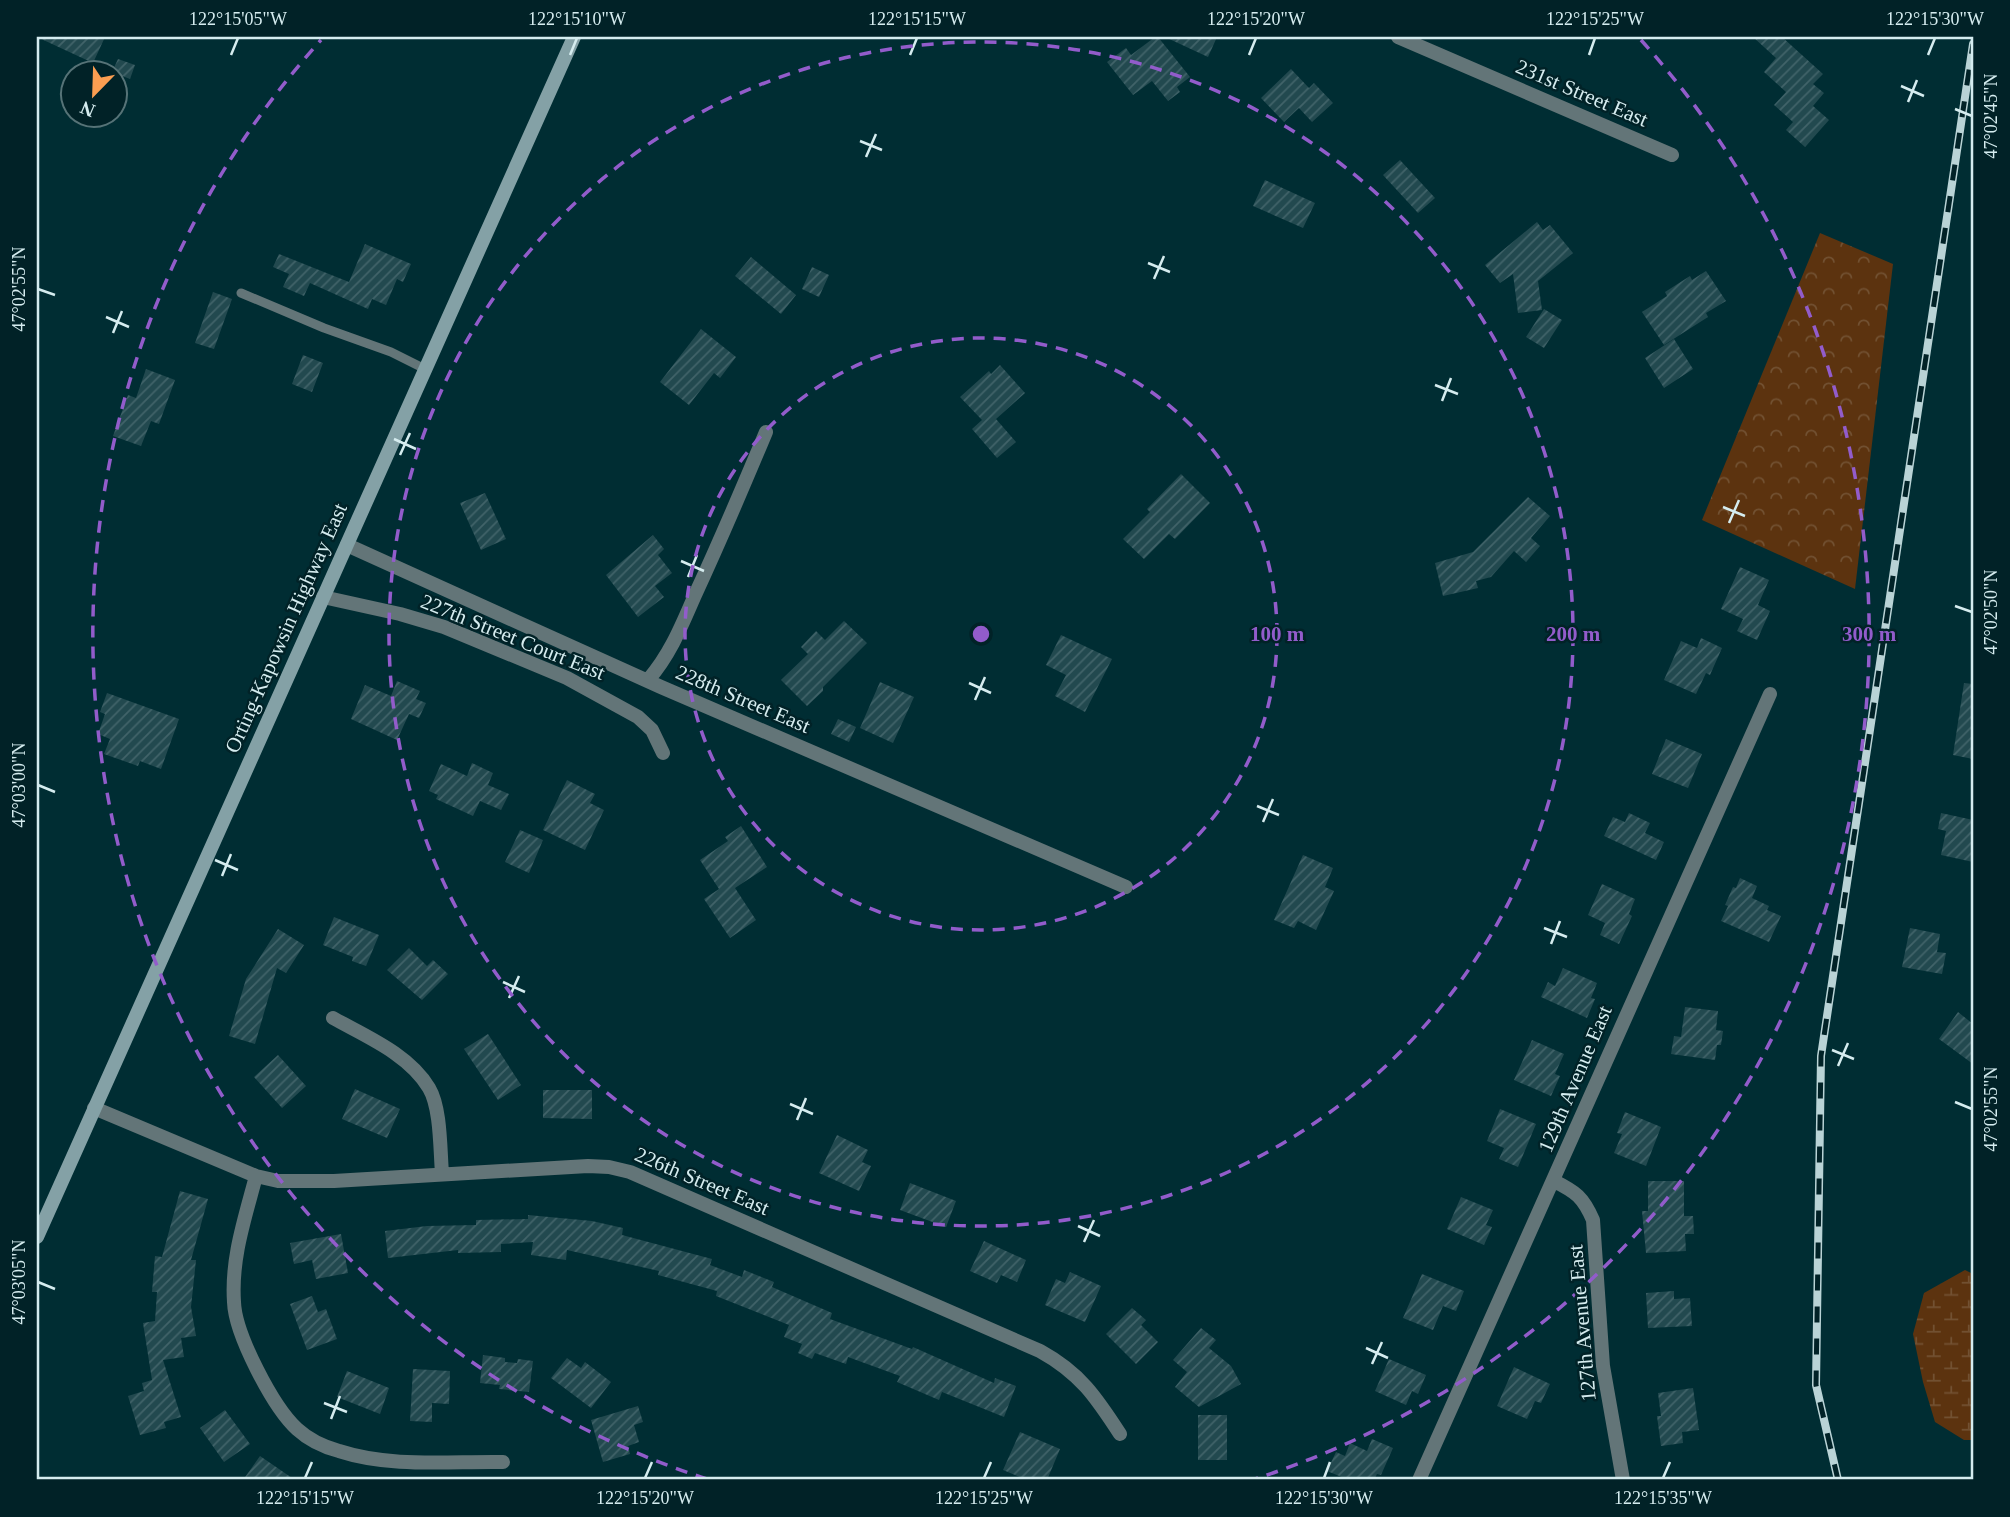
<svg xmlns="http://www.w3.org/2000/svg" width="2010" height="1517" viewBox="0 0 2010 1517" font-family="Georgia,serif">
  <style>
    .wetland { fill: url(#wetland-marsh) }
    .park { fill: url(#park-crowns) }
    .building { fill: url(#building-hatch) }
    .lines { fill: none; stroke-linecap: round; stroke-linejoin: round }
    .lane { stroke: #637578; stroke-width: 9 }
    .street { stroke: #637578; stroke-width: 14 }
    .secondary { stroke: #84a1a6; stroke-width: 14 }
    .rail-casing { stroke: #b9d3d6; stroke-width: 8 }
    .rail { stroke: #012227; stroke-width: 5; stroke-dasharray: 16; stroke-linecap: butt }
    .ticks { fill: none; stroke: #d5ecef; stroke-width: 2.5 }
    .ring { fill: none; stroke: #925ccb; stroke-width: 3.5; stroke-dasharray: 12 9 }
    .labels { text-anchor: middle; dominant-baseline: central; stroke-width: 5; stroke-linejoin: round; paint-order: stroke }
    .street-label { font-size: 21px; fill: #d5ecef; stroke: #012227 }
    .centre { fill: #925ccb; stroke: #012227; stroke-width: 3.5 }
    .ring-label { font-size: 21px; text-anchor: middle; font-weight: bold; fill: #925ccb; stroke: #012227; stroke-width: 5; stroke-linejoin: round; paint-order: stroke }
    .neatline { fill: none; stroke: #d5ecef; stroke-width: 2.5 }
    .ticks-label { font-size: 18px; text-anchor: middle; fill: #d5ecef }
  </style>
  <defs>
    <pattern id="wetland-marsh" width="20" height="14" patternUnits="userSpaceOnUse" patternTransform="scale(1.75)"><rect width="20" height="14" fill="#5c330f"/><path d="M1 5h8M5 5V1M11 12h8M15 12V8" fill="none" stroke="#725132"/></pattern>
    <pattern id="park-crowns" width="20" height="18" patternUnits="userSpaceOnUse" patternTransform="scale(1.75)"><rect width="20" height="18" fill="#5c330f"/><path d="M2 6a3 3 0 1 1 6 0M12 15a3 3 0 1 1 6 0" fill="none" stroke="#725132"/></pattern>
    <pattern id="building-hatch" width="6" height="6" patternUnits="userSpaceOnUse" patternTransform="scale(1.75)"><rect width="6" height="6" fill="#22494f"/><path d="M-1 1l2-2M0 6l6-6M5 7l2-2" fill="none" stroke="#416369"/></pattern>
  </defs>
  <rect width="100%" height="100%" fill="#002d33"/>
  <path class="wetland" d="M1965,1270L1973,1274V1440H1964L1935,1422L1923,1382L1913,1334L1924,1293Z"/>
  <path class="park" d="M1820,233L1893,264L1855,589L1702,520Z"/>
  <path class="building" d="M37,37H105L93,63Z
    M1155,37H1158L1190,77L1177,87L1180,92L1168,101L1152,81L1133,95L1107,62L1126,48L1131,55Z
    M1165,37H1217L1208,57Z
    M1753,37H1782L1823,74L1813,84L1824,93L1813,106L1829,120L1805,147L1786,130L1793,122L1774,105L1786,92L1764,72L1776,58Z
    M118,59L135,65L130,79L112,72Z
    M1291,69L1309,88L1314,83L1333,103L1312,122L1299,108L1284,122L1261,98Z
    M1400,160L1435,198L1418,213L1383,175Z
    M1265,180L1315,203L1303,228L1253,206Z
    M1537,222L1543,230L1550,225L1573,253L1538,281L1542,310L1518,313L1513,274L1500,283L1485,265Z
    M365,244L411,264L403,282L397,279L386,305L372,299L368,309L310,283L304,296L283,287L289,274L273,267L279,254L349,282Z
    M751,257L796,295L781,314L735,276Z
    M812,267L829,275L819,297L802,289Z
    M1706,271L1726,301L1706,313L1708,317L1664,345L1642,312L1667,296L1665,292L1690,276L1692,280Z
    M213,292L232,299L214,349L195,343Z
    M1544,309L1562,320L1544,348L1526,337Z
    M701,329L736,357L720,378L714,373L689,405L660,382Z
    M1674,339L1693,369L1664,388L1645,358Z
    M303,355L323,363L312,392L292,384Z
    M1000,365L1025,393L996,419L1016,442L997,458L972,429L982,420L960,397L989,371L991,374Z
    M146,369L175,380L159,424L151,421L141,446L113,436L128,395L136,398Z
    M1181,474L1210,503L1175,539L1169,534L1144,559L1123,539L1150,512L1147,509Z
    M485,493L506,539L481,550L460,503Z
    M1528,497L1550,516L1531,538L1540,546L1526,562L1514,551L1491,577L1476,581L1478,588L1443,596L1435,563L1473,552Z
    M653,535L664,549L658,555L672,573L655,586L664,597L638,617L606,575Z
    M1740,567L1769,580L1758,605L1770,611L1757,640L1737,631L1743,619L1721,609Z
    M844,621L867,643L823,687V691L807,706L781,680L808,654L801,647L816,631L825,640Z
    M1061,635L1112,659L1085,712L1055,696L1066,675L1046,665Z
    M1701,638L1722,648L1710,675L1706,673L1696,694L1664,680L1681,641L1697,648Z
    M397,681L420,691L416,699L426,703L419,718L409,714L397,740L351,719L365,685L391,696Z
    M880,682L914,697L893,743L860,728Z
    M1964,683L1973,684V759L1953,755Z
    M107,693L179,719L161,769L140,761L138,766L104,754L110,739L98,734L105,714L100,712Z
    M838,719L856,727L849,742L831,734Z
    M1666,739L1702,754L1688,788L1652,774Z
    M472,763L493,773L488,785L509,794L501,810L480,801L473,816L436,799L438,795L429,791L441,764L467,776Z
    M567,780L595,794L590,803L604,810L585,850L543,830Z
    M1629,813L1650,823L1645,833L1664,842L1656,860L1604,836L1613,817L1625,822Z
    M1941,813L1973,820V862L1941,855L1946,831L1938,829Z
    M741,826L767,867L735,888L756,920L730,938L704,899L719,889L700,860L728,841L725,837Z
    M520,830L543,840L529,873L505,862Z
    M1303,855L1333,868L1325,887L1334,891L1316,930L1298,921L1294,928L1274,920Z
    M1740,878L1757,886L1752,898L1769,906L1767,910L1781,916L1769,942L1721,921L1728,906L1725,905L1733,887L1736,888Z
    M1602,884L1635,899L1629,914L1632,916L1619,944L1600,935L1605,923L1588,915Z
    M334,917L379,935L366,966L352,961L353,957L323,945Z
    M1910,928L1940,934L1937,952L1946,953L1942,974L1902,967Z
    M278,929L304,945L286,973L277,968L255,1044L229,1036L246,979Z
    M409,948L427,966L433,960L448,974L422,1000L387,970Z
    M1563,968L1597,983L1591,998L1595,999L1587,1018L1541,997L1548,982L1555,986Z
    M1685,1007L1718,1011L1716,1030L1723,1031L1721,1045H1717L1715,1060L1671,1054L1674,1036L1681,1037Z
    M1958,1012L1973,1024V1064L1939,1039Z
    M488,1034L521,1085L498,1100L464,1049Z
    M1532,1040L1564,1054L1555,1074L1560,1076L1551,1096L1514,1080Z
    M278,1055L306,1086L282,1108L254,1077Z
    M355,1089L400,1109L387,1138L342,1119Z
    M543,1090H592V1119L543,1118Z
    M1500,1109L1536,1124L1518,1167L1499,1159L1504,1148L1487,1141Z
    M1625,1112L1661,1127L1646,1166L1614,1153L1622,1134L1617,1133Z
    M837,1135L868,1150L862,1162L871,1166L859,1191L819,1173Z
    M1648,1181H1684V1216H1693L1694,1234H1685L1686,1251L1646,1253L1642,1211H1648Z
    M910,1183L956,1201L946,1227L900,1210Z
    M180,1191L208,1199L191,1260H196L191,1307L196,1336L181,1338L184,1357L163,1360L181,1417L164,1422L166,1428L140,1435L128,1396L144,1391L142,1383L152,1380L143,1323L155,1321L157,1292H152L155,1256L162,1257Z
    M1461,1197L1493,1210L1486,1225L1492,1227L1484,1245L1447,1229Z
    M528,1215L592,1221L623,1228L622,1235L712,1259L710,1265L742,1277L744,1270L774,1282L772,1287L832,1313L830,1319L912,1349L913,1347L994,1383L995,1378L1016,1386L1004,1417L942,1392L939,1400L897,1382L900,1376L848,1357L846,1364L815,1353L812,1359L798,1353L802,1344L784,1337L789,1325L716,1296L717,1291L658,1275L659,1271L567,1250L566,1260L531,1255L533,1242L501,1244V1252L458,1253V1250L388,1258L385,1231L427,1226L476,1225V1220L528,1219Z
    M341,1234L348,1273L316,1279L312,1260L294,1264L290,1243Z
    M984,1241L1026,1260L1017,1282L1001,1275L997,1283L970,1271Z
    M1070,1272L1101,1286L1085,1322L1045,1305L1056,1279L1065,1283Z
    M1422,1274L1464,1291L1456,1311L1443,1306L1433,1330L1403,1318Z
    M1674,1291V1299L1690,1298L1692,1326L1648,1328L1646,1293Z
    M312,1296L318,1312L326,1309L337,1339L307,1350L290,1304Z
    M1132,1308L1146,1320L1141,1325L1158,1342L1136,1364L1106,1334Z
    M1201,1328L1216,1340L1209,1348L1231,1366L1241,1384L1199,1407L1175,1387L1187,1372L1173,1360Z
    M483,1355L505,1358V1362L517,1363L518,1359L533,1361L529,1392L499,1389L500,1385L480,1383Z
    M567,1358L581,1368L585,1362L611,1382L591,1408L551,1378Z
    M1389,1359L1426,1375L1418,1394L1412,1391L1406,1405L1375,1391Z
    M1514,1367L1550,1384L1541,1403L1535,1401L1527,1419L1497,1406Z
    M413,1369L450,1371L449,1404L432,1403V1422L410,1421Z
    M347,1371L389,1388L380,1414L337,1397Z
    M1693,1388L1699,1430L1682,1432L1683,1443L1661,1446L1657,1416H1661L1658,1393Z
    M638,1406L643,1422L634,1425L639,1442L628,1446L630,1454L603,1462L591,1420Z
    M225,1410L250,1444L224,1462L200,1428Z
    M1198,1415H1227V1460H1198Z
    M1020,1432L1060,1449L1047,1480H1027L1003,1470Z
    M1372,1439L1393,1448L1381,1475L1377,1474L1374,1480H1349L1327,1471L1336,1452L1345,1456L1350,1443L1367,1451Z
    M260,1456L295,1480H243Z"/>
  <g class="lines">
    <path class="lane" d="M241,293L324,328L391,352L425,369"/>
    <path class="street" d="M1398,37L1672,155
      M347,545L661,687L1126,887
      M323,597L400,614L444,627L567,678L638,717L652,730L663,753
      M648,680C670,655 682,625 695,595C720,541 743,487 766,432
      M333,1018C365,1036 409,1054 429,1088C441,1108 440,1150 442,1173
      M94,1108L256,1176L278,1181H334L588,1166L609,1167L630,1172L1040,1351C1080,1373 1096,1397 1120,1434
      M256,1176C245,1218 231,1258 234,1302C235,1334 273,1407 297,1429C309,1440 324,1447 339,1451C391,1468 450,1461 503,1462
      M1554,1181C1576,1192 1583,1197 1593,1220L1603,1366L1623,1480
      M1419,1480L1770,694"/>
    <path class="secondary" d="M37,1237L574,37"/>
    <g class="rail-casing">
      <path id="rail" d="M1838,1480L1816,1385L1821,1056L1973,44"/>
    </g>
    <use href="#rail" class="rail"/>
  </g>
  <path class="ticks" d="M231,55L238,38M570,55L577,38M910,55L917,38M1249,55L1256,38M1589,55L1595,38M1928,55L1935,38M1901,86L1924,96M1908,102L1917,80M1955,109L1972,116M860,141L882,150M866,157L876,134M1148,263L1170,272M1154,279L1164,256M38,289L55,295M106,317L129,327M113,333L122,311M1435,385L1458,394M1442,401L1451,378M394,439L416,449M400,455L410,433M1723,507L1745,516M1729,523L1739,500M681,561L704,571M688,577L697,555M1955,606L1972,612M969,683L991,693M975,700L985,677M38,785L55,792M1257,806L1279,815M1263,822L1273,799M215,860L238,870M222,876L231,854M1544,928L1567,937M1551,944L1560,921M503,982L525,992M509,998L519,976M1832,1050L1854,1059M1838,1066L1848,1043M1955,1102L1972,1109M790,1104L813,1114M797,1120L806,1098M1078,1226L1100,1236M1084,1242L1094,1220M38,1282L55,1289M1366,1348L1388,1358M1372,1364L1382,1342M324,1403L347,1412M331,1419L340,1396M305,1478L312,1462M645,1478L652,1462M984,1478L991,1462M1324,1478L1330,1462M1663,1478L1670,1462"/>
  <g class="ring">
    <circle cx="981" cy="634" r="296"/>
    <circle cx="981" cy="634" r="592"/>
    <path d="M707 1479A888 888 0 0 1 321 40M1641 40A888 888 0 0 1 1255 1479"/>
  </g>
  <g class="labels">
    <g class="street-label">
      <text transform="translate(1582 93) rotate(23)">231st Street East</text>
      <text transform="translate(286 628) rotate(-66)">Orting-Kapowsin Highway East</text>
      <text transform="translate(513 637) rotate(22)">227th Street Court East</text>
      <text transform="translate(743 699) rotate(23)">228th Street East</text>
      <text transform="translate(1575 1079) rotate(-67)">129th Avenue East</text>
      <text transform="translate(702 1181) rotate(23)">226th Street East</text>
      <text transform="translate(1582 1323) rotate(-95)">127th Avenue East</text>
    </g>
  </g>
  <circle cx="981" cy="634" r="10" class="centre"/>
  <g class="ring-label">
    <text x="1277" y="641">100 m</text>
    <text x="1573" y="641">200 m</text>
    <text x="1869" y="641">300 m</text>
  </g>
  <rect width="2010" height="1517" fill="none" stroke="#012227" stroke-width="77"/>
  <g transform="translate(94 94) rotate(203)"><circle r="33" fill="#012227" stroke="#567377" stroke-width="2"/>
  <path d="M0-5L12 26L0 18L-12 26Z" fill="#fb9e51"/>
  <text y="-10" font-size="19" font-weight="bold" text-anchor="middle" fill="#d5ecef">N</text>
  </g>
  <rect x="38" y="38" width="1934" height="1440" class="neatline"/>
  <g class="ticks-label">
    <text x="238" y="25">122°15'05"W</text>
    <text x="577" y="25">122°15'10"W</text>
    <text x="917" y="25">122°15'15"W</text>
    <text x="1256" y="25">122°15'20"W</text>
    <text x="1595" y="25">122°15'25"W</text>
    <text x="1935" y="25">122°15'30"W</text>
    <text transform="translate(1991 116) rotate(-90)" y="6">47°02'45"N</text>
    <text transform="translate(19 289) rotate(-90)" y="6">47°02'55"N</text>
    <text transform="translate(1991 612) rotate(-90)" y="6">47°02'50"N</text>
    <text transform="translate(19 785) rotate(-90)" y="6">47°03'00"N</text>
    <text transform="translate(1991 1109) rotate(-90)" y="6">47°02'55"N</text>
    <text transform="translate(19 1282) rotate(-90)" y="6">47°03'05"N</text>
    <text x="305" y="1504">122°15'15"W</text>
    <text x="645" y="1504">122°15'20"W</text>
    <text x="984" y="1504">122°15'25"W</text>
    <text x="1324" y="1504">122°15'30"W</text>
    <text x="1663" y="1504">122°15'35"W</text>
  </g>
</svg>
